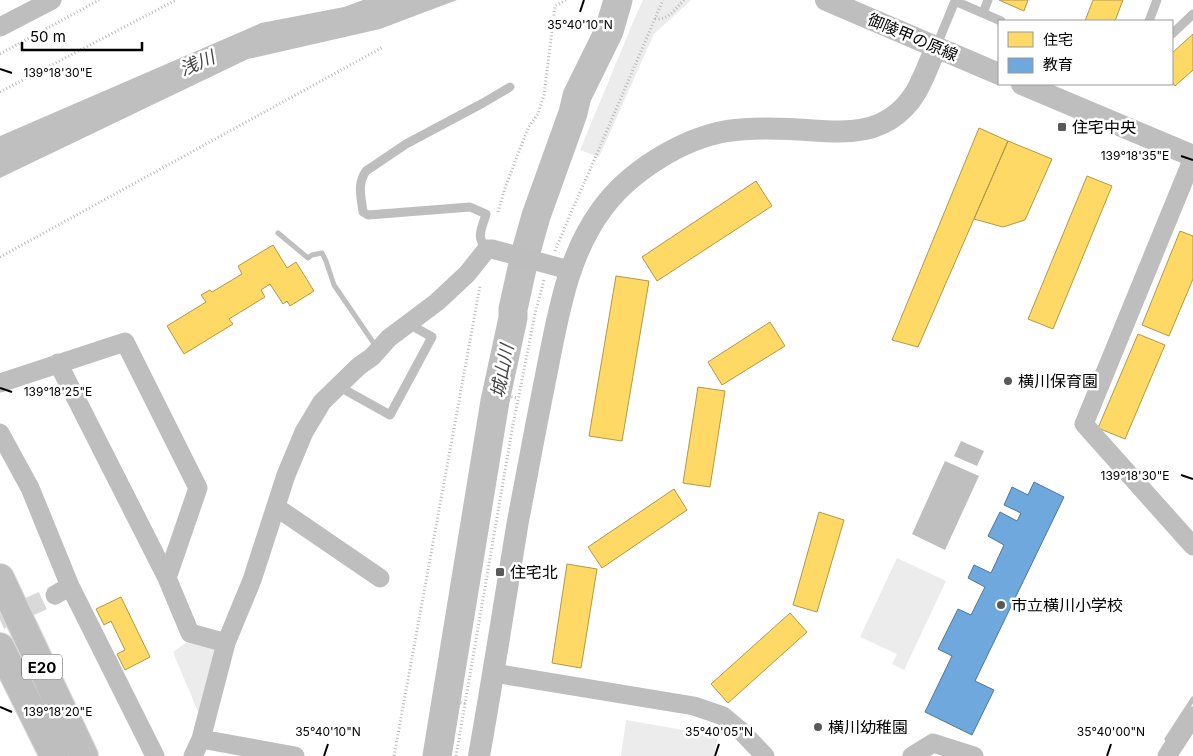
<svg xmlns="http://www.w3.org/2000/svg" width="1193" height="756" viewBox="0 0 1193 756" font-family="Inter,'Noto Sans JP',sans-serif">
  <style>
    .green { fill: #ececec }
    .water { fill: #bfbfbf }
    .homes { fill: #ffd966; stroke: #b29847 }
    .schools { fill: #6fa8dc; stroke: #4e769a }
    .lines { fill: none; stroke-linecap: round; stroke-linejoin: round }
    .stream { stroke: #bfbfbf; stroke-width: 5 }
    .river { stroke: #bfbfbf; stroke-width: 29 }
    .minor-tunnel { stroke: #d9d9d9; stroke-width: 19; stroke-dasharray: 19 9; stroke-linecap: butt }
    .motorway-casing { stroke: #dbdbdb; stroke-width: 30 }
    .path { stroke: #b9b9b9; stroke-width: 3; stroke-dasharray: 1 2.5; stroke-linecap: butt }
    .service { stroke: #bebebe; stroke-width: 9 }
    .minor { stroke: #bebebe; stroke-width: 19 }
    .tertiary { stroke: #bebebe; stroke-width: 22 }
    .motorway { stroke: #bebebe; stroke-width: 28 }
    .ticks { fill: none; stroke: #000; stroke-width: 2 }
    .poi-dot { fill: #595959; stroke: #fff; stroke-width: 2 }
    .labels { text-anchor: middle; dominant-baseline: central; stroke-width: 5; stroke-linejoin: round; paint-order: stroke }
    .shield { fill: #fff; stroke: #4c4c4c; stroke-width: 1 }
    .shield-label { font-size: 15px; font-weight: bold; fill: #000 }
    .street-label { font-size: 16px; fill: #000; stroke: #fff }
    .poi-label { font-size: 16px; fill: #000; stroke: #fff; text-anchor: start }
    .water-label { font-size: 18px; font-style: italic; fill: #444; stroke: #fff }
    .ticks-label { font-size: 12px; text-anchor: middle; fill: #000; stroke: #fff; stroke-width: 5; stroke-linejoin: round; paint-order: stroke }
  </style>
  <rect width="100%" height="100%" fill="#fff"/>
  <path class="green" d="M643,0H691L654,34L599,157L580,150L634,20Z
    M897,558L946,581L904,670L892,664L897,654L860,637Z
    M190,640L221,647L201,719L173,652Z
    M626,720L718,736L714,756H621Z"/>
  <path class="water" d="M363,0H457L380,29L248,59L0,178V136L261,23L344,7Z
    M961,441L984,451L977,466L954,456Z
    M945,461L979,476L945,550L912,534Z"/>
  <path class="homes" d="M999,0H1028L1024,11Z
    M1093,0H1123L1115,21H1085Z
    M1193,34V70L1175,86L1172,82V53Z
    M979,128L1008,141L918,347L892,340Z
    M1008,141L1052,159L1025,220L1003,227L974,219Z
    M1087,176L1112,186L1053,329L1028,319Z
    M756,181L772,206L657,281L642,257Z
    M1180,231L1193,236V279L1169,336L1142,325Z
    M273,245L287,268L296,262L314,291L290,306L287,301L283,304L270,284L261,290L265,297L229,319L233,324L184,354L167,326L206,302L201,295L210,290L212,292L242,274L238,266Z
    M616,276L649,281L622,441L589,436Z
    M770,322L785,346L722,385L708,362Z
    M1138,334L1165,345L1125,439L1098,428Z
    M698,387L725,391L710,487L683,483Z
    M674,489L687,510L602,568L588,547Z
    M819,512L844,520L817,612L793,605Z
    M567,564L597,569L581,668L552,663Z
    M121,597L150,657L125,670L117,654L125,650L111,621L104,625L96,609Z
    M790,613L807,632L728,703L711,684Z"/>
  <path class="schools" d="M1034,482L1064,497L975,681L994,690L972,735L925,712L952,656L938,649L958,609L971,615L985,587L968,578L974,565L991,573L1004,545L988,536L1000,512L1017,521L1021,513L1004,505L1012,487L1028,495Z"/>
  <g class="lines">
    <path class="stream" d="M278,233L308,258L312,255L322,253L326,261L334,285L375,345
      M1167,739L1193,699"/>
    <path class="river" d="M437,756L495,401L513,318V309L525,255L536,216L573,113L577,96L609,31L618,0"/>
    <path class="minor-tunnel" d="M0,620L55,595"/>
    <g class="motorway-casing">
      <path id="motorway" d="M0,578L84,756
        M0,647L54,756"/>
    </g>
    <path class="path" d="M655,19C669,20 675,9 684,0
      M0,54L99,0
      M0,92L176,0
      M498,212L505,188L528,128L538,114L544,95L555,6L566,0
      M555,251L573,208L593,163L663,0
      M0,257L383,47
      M508,396L518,398
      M457,702L466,704
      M394,756L480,286
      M456,756L512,430L535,314L544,280"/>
    <path class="service" d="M983,13L988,0
      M1149,21L1157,0
      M1172,34L1193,14
      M936,47L955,1L1001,21
      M487,249C475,237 482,229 486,214L470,207L368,215L363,212C361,196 357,184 366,171L406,144L483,103L510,87
      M338,386L390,415L432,337L409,324"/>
    <path class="minor" d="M0,27L52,0
      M1193,158L1084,424L1193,546
      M58,363L167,578
      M0,383L125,342L198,488L167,578L190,633L226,643
      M0,433L30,488L70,586L155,756
      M276,507L380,578
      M55,595L70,586
      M494,673L694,706L723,716L741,731L765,756
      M201,739L295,756
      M193,756L201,739L226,643L252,580L286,475L304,432L322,402L359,366L372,357L389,338L437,302L467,274L487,249H492L569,270
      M912,756L933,743L974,756
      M1167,756L1193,716"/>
    <path class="tertiary" d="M826,0L999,74
      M1022,84L1193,156
      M479,756C493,678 505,599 518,521C524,488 531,454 537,421C542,396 547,370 552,345C562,296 572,250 602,209C629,172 681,139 727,131C748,128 769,128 790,129C822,130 861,138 890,119C917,102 924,75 936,47"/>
    <use href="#motorway" class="motorway"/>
  </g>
  <path class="ticks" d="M580,12L584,0M0,69L12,73M1181,156L1193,160M0,388L12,392M1181,475L1193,479M0,707L12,712M324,756L328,744M715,756L719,744M1107,756L1111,744"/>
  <g class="poi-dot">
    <rect x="1057" y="122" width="10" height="10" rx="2.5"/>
    <circle cx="1008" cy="381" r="5"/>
    <rect x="495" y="567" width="10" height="10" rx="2.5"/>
    <circle cx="1001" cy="605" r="5"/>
    <circle cx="818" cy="727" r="5"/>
  </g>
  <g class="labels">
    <rect class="shield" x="22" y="654.5" width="40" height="25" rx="4"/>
    <g class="shield-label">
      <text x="42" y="667">E20</text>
    </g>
    <g class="street-label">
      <text transform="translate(913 37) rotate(23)">御陵甲の原線</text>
    </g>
    <g class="poi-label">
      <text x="1072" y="127">住宅中央</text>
      <text x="1018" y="381">横川保育園</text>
      <text x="510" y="572">住宅北</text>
      <text x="1011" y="605">市立横川小学校</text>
      <text x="828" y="727">横川幼稚園</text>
    </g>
    <g class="water-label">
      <text transform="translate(197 63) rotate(-23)">浅川</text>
      <text transform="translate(502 371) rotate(-79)">城山川</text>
    </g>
  </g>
  <g class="ticks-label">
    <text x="580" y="29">35°40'10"N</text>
    <text x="58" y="77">139°18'30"E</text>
    <text x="1135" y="160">139°18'35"E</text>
    <text x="58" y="396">139°18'25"E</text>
    <text x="1135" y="480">139°18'30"E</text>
    <text x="58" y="716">139°18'20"E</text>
    <text x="328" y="736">35°40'10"N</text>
    <text x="719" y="736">35°40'05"N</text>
    <text x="1111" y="736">35°40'00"N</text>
  </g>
  <rect x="998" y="20" width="175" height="65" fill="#ffffff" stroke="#999999"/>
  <rect x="1008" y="32" width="25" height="15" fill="#ffd966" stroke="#999999"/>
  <text x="1043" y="45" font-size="15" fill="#000000">住宅</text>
  <rect x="1008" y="58" width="25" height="15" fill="#6fa8dc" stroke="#999999"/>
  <text x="1043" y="70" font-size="15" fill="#000000">教育</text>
  <path d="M22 42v8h120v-8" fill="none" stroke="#000000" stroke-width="2.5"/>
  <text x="30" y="42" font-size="15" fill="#000000" stroke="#ffffff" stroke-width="4" paint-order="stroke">50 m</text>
</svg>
